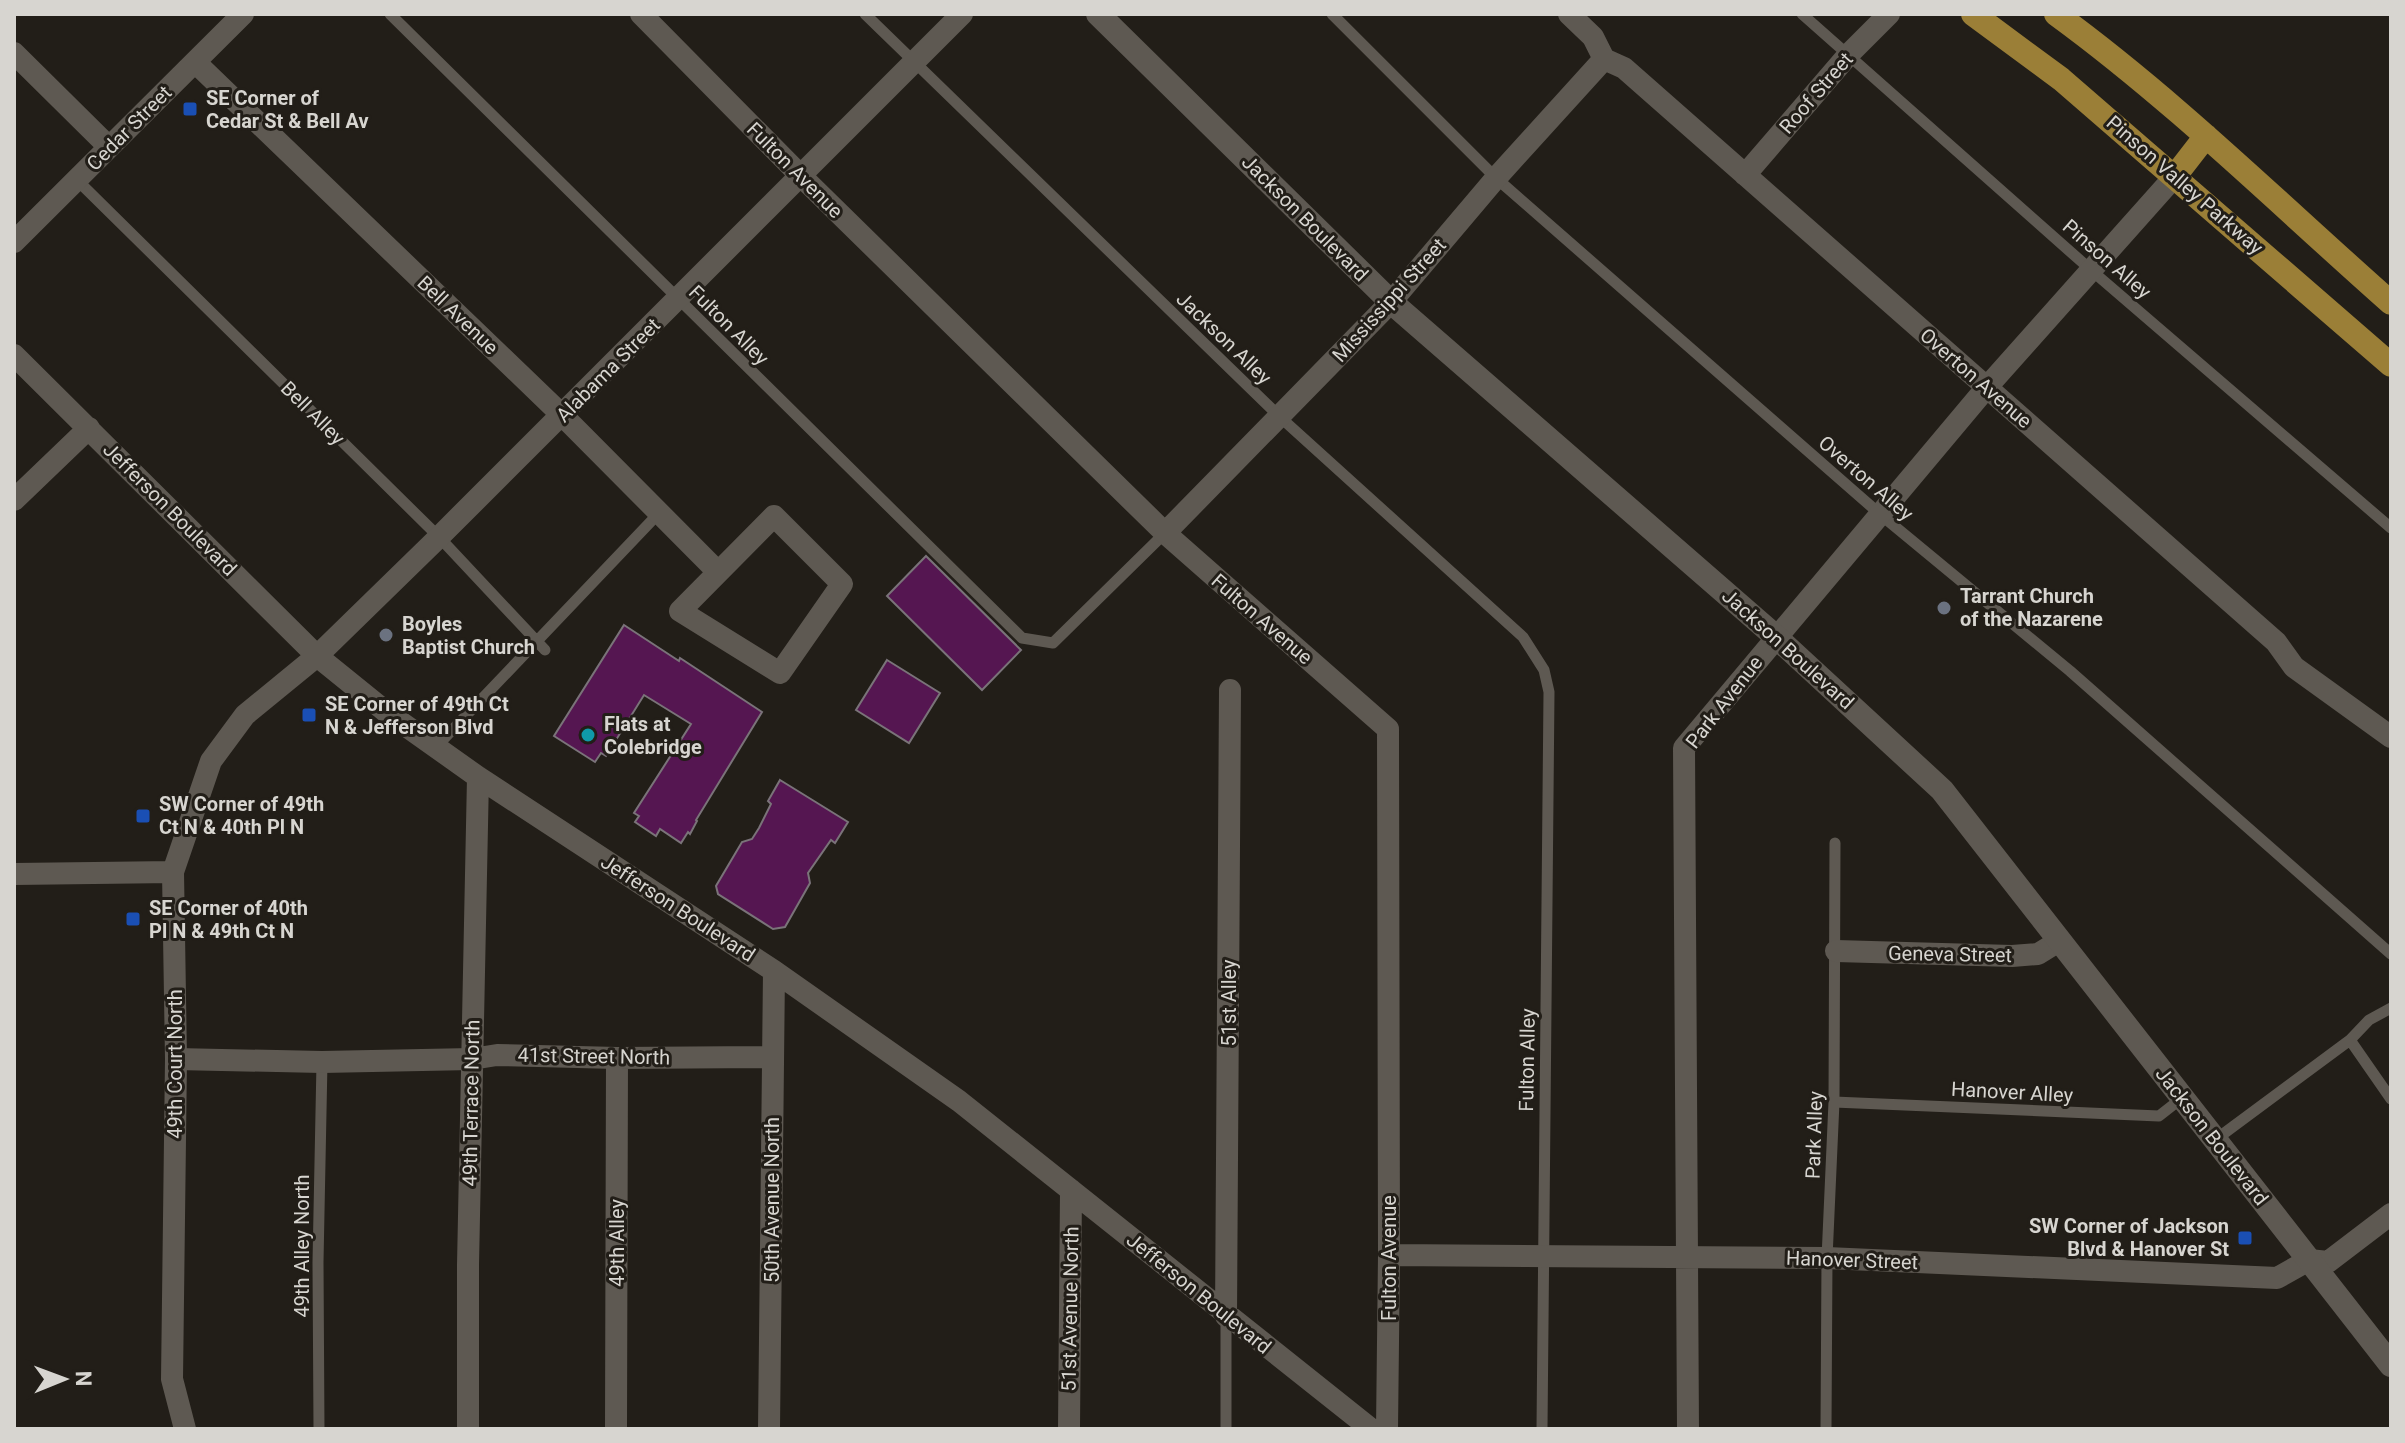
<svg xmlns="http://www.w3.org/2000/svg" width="2405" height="1443" viewBox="0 0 2405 1443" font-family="Roboto,sans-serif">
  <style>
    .building { fill: #551651; stroke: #7a7379; stroke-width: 2 }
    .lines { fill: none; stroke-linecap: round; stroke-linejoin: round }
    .lane { stroke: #5e5952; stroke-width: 11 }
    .street { stroke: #5e5952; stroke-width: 22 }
    .secondary { stroke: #5e5952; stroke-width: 24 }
    .primary { stroke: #9b7f37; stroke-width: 24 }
    .transit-dot { fill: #1a4fb4; stroke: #221e18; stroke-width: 3 }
    .worship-dot { fill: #6b7280; stroke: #221e18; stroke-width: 3 }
    .culture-dot { fill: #0f9aa8; stroke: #221e18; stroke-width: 3 }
    .labels { text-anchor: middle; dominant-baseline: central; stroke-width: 6; stroke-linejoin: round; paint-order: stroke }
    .street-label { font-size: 20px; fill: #d7d5d0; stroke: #221e18 }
    .poi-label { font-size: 20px; font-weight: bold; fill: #d7d5d0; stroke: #221e18; text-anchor: start }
  </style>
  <rect width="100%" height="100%" fill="#221e18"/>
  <path class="building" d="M926,556L1021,650L982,690L887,596Z
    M624,625L679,661L680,658L762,712L696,820L697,821L690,834L688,832L681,843L660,829L656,836L635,822L639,816L634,813L691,724L644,695L606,756L601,753L595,762L554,736Z
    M887,660L940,693L909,743L856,710Z
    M780,780L848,822L835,843L831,840L808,873L810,883L785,927L773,929L718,894L716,886L742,842L752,839L759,828L771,804L768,801Z"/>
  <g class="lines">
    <path class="lane" d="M390,14L1022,638L1053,643L1165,533
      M865,14L1280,417L1523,637L1544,670L1549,692L1542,1429
      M1332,14L1496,178L1881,515L2070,671L2391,954
      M1802,14L2091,270L2391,528
      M77,180L439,537L545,650
      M436,747L659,513
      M2391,1008L2369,1020L2350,1040L2391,1099
      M1834,1102L2159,1116L2182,1098
      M2215,1140L2350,1040
      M319,1429L318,1262L322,1062
      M1226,1429V1316
      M1826,1429L1827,1258L1834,1102L1835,843"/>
    <path class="street" d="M641,14L801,176L1165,533L1388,729L1389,1255L1387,1429
      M1569,14L1593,37L1604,59L1624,68L2276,642L2294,667L2391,737
      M14,53L109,147
      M195,62L563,416L717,571
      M1745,175L1849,54L1889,14
      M14,242L243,14
      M14,355L317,656L385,711L478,777L774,971L959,1101L1371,1429
      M14,500L89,428
      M774,516L842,584L780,673L680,611Z
      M1165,533L1391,302L1496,178L1604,59
      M14,874L173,872
      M1836,951L2012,956L2038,954L2059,941
      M176,1059L322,1062L472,1059L497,1055L617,1058L772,1057
      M1389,1255L1827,1258L2277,1278L2309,1260L2328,1262L2391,1214
      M1226,1316L1230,690
      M185,1429L172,1379L176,1059L173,872L211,761L245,715L317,656L439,537L962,14
      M468,1429V1265L478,777
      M616,1429L617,1058
      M769,1429L774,971
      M1069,1429L1071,1190
      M1688,1429L1684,748L1987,387L2175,176"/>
    <path class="secondary" d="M1098,14L1391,302L1775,636L1942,790L2391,1365"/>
    <path class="primary" d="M1973,14L2061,79L2391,365
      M2056,14C2175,101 2280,205 2391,303
      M2175,176L2206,136"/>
  </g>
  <g class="transit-dot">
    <rect x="182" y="101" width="16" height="16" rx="4"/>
    <rect x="301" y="707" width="16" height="16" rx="4"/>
    <rect x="135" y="808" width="16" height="16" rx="4"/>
    <rect x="125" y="911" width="16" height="16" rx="4"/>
    <rect x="2237" y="1230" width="16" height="16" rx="4"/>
  </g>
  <g class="worship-dot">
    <circle cx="1944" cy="608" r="8"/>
    <circle cx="386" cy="635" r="8"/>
  </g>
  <circle class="culture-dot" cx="588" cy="735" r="8"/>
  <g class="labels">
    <g class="street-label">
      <text transform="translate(1816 93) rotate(-49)">Roof Street</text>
      <text transform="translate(129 128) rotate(-45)">Cedar Street</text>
      <text transform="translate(795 170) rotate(45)">Fulton Avenue</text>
      <text transform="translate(2185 185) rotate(41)">Pinson Valley Parkway</text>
      <text transform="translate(1305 218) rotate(45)">Jackson Boulevard</text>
      <text transform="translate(2107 259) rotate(41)">Pinson Alley</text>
      <text transform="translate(1389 300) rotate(-48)">Mississippi Street</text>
      <text transform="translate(458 315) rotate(44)">Bell Avenue</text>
      <text transform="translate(729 325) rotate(45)">Fulton Alley</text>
      <text transform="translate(1224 338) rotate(44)">Jackson Alley</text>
      <text transform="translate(608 370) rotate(-45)">Alabama Street</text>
      <text transform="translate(1976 378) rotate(41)">Overton Avenue</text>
      <text transform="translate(313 413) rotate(45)">Bell Alley</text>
      <text transform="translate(1866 478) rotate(41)">Overton Alley</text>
      <text transform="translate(170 509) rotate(45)">Jefferson Boulevard</text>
      <text transform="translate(1262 619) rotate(41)">Fulton Avenue</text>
      <text transform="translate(1788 649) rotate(42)">Jackson Boulevard</text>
      <text transform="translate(1724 702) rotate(-52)">Park Avenue</text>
      <text transform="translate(678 908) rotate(33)">Jefferson Boulevard</text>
      <text transform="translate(1950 954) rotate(1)">Geneva Street</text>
      <text transform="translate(1229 1003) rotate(-90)">51st Alley</text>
      <text transform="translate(594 1056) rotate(1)">41st Street North</text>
      <text transform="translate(1527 1060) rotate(-89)">Fulton Alley</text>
      <text transform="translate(175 1064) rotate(-90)">49th Court North</text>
      <text transform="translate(2012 1092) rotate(3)">Hanover Alley</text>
      <text transform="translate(471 1103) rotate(-89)">49th Terrace North</text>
      <text transform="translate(1814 1135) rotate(-88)">Park Alley</text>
      <text transform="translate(2212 1136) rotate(52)">Jackson Boulevard</text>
      <text transform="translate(772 1200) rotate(-90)">50th Avenue North</text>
      <text transform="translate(617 1243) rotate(-90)">49th Alley</text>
      <text transform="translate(302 1246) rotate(-90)">49th Alley North</text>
      <text transform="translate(1389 1258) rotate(-90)">Fulton Avenue</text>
      <text transform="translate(1852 1260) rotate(2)">Hanover Street</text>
      <text transform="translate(1199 1293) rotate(39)">Jefferson Boulevard</text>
      <text transform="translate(1070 1309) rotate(-89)">51st Avenue North</text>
    </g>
    <g class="poi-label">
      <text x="206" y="98">SE Corner of<tspan x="206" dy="23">Cedar St &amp; Bell Av</tspan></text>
      <text x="1960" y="596">Tarrant Church<tspan x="1960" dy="23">of the Nazarene</tspan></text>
      <text x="402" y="624">Boyles<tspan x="402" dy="23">Baptist Church</tspan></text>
      <text x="325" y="704">SE Corner of 49th Ct<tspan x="325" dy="23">N &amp; Jefferson Blvd</tspan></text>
      <text x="604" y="724">Flats at<tspan x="604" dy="23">Colebridge</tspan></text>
      <text x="159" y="804">SW Corner of 49th<tspan x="159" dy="23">Ct N &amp; 40th Pl N</tspan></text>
      <text x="149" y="908">SE Corner of 40th<tspan x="149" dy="23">Pl N &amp; 49th Ct N</tspan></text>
      <text x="2229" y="1226" text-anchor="end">SW Corner of Jackson<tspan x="2229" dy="23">Blvd &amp; Hanover St</tspan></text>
    </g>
  </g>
  <rect width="2405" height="1443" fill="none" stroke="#d7d5d0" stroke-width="32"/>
  <g transform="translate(64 1379) rotate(89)" stroke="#221e18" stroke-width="6" paint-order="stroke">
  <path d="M0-6L14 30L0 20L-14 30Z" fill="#d7d5d0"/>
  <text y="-12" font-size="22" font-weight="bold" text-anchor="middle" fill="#d7d5d0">N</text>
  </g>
</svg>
